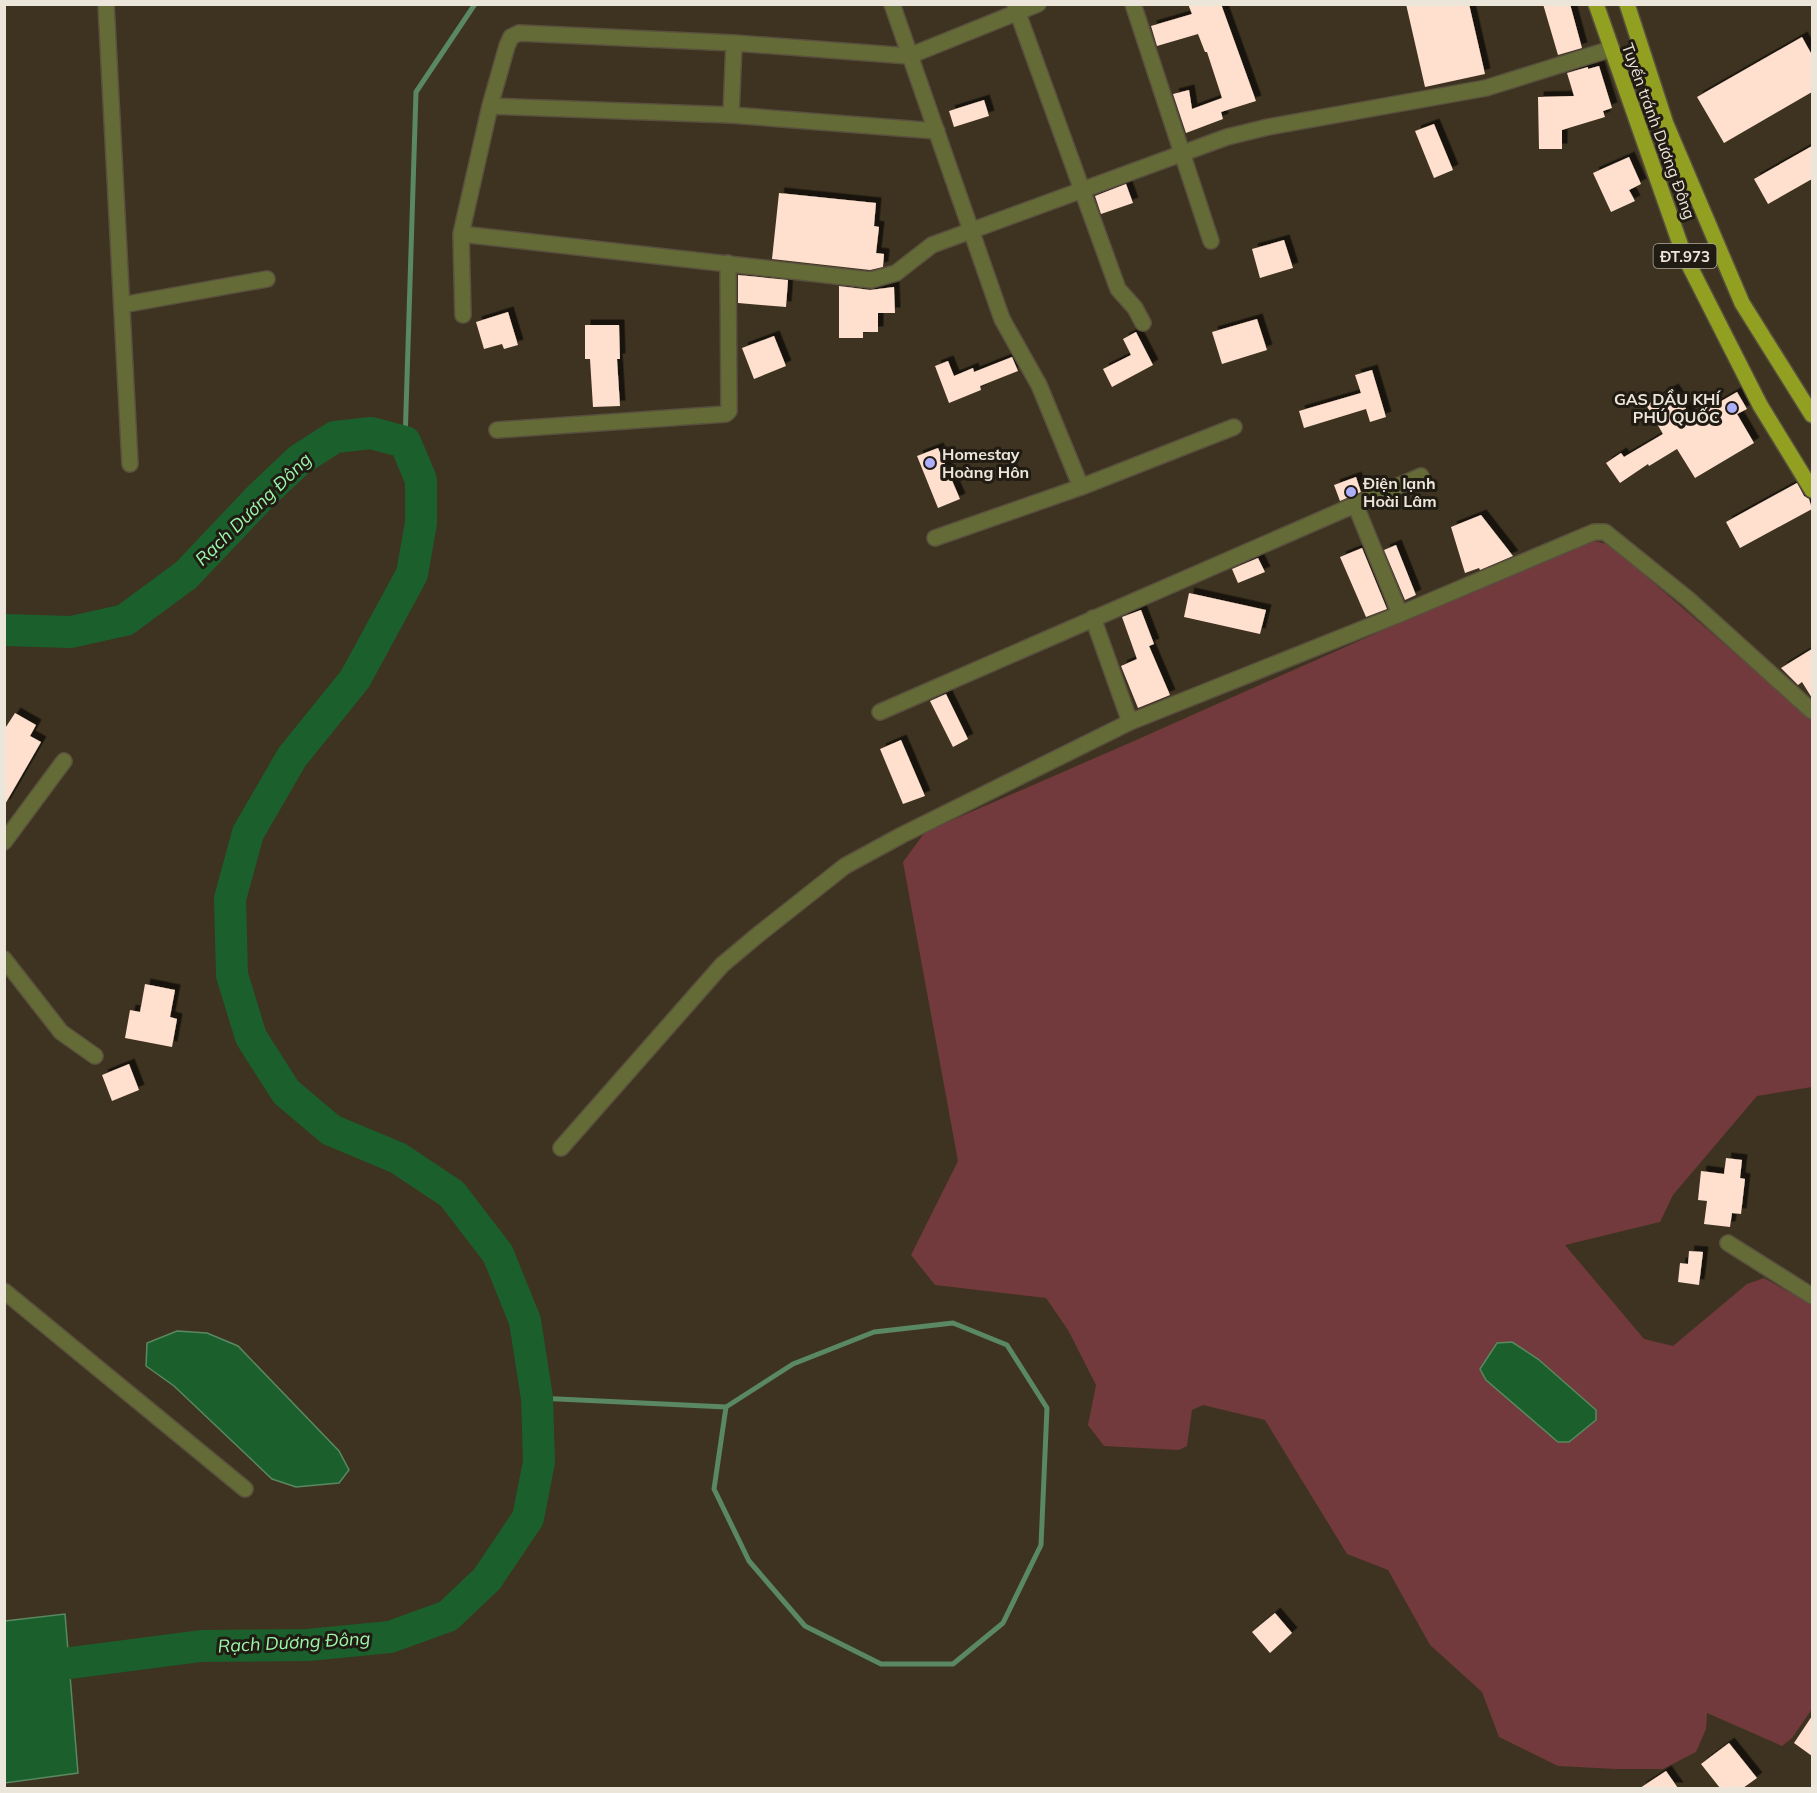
<svg xmlns="http://www.w3.org/2000/svg" width="1817" height="1793" viewBox="0 0 1817 1793" font-family="Mulish,sans-serif">
  <style>
    .green { fill: #723a3c }
    .water { fill: #1b602c; stroke: #5a8860; stroke-width: 1.5 }
    .lines { fill: none; stroke-linecap: round; stroke-linejoin: round }
    .stream { stroke: #5a8860; stroke-width: 5 }
    .river { stroke: #1b602c; stroke-width: 32 }
    .building { fill: #ffdfcd; filter: url(#shadow) }
    .minor-casing { stroke: #59503e; stroke-width: 18 }
    .major-casing { stroke: #59503e; stroke-width: 18 }
    .minor { stroke: #646b37; stroke-width: 15 }
    .major { stroke: #92a022; stroke-width: 15 }
    .poi-dot { fill: #adaffb; stroke: #201b13; stroke-width: 2 }
    .labels { text-anchor: middle; dominant-baseline: central; stroke-width: 6; stroke-linejoin: round; paint-order: stroke }
    .shield { fill: #201b13; stroke: #afa99e; stroke-width: 1.5 }
    .shield-label { font-size: 15px; font-weight: bold; fill: #ece6da }
    .street-label { font-size: 16px; fill: #ece6da; stroke: #201b13 }
    .poi-label { font-size: 16px; font-weight: bold; fill: #ece6da; stroke: #201b13; text-anchor: start }
    .water-label { font-size: 18px; font-style: italic; fill: #9cf7aa; stroke: #201b13 }
  </style>
  <defs>
    <filter id="shadow"><feDropShadow dx="5.5" dy="-5.5" stdDeviation="0" flood-color="#0009"/></filter>
  </defs>
  <rect width="100%" height="100%" fill="#3d3320"/>
  <path class="green" d="M1595,541L1610,545L1812,720V1087L1757,1096L1673,1195L1660,1222L1565,1245L1644,1339L1673,1346L1747,1284L1764,1278L1812,1305V1709L1792,1738L1782,1746L1707,1713L1706,1729L1696,1752L1663,1769H1616L1558,1766L1499,1737L1482,1692L1430,1645L1388,1570L1347,1554L1265,1420L1203,1405L1192,1410L1187,1446L1179,1450L1104,1446L1088,1425L1096,1385L1068,1330L1046,1298L935,1285L911,1255L958,1161L903,862L925,832L1134,741L1574,545Z"/>
  <path class="water" d="M177,1331L207,1333L238,1346L339,1451L349,1470L339,1483L296,1487L272,1479L174,1386L146,1366L147,1343Z
    M1512,1342L1538,1359L1596,1410V1420L1569,1442H1558L1486,1380L1480,1369L1497,1343Z
    M65,1614L78,1773L5,1783V1621Z"/>
  <g class="lines">
    <path class="stream" d="M405,442L416,92L475,4
      M537,1398L726,1407L793,1364L874,1332L953,1323L1007,1345L1047,1408L1041,1545L1003,1623L953,1664H881L805,1626L749,1561L714,1489L726,1407"/>
    <path class="river" d="M4,630L71,632L125,620L186,575L260,497L299,460L335,437L371,433L405,442L421,480V523L412,574L355,679L292,757L248,833L230,899L232,975L251,1037L286,1092L331,1130L398,1158L452,1194L498,1254L525,1321L537,1398L539,1462L528,1518L487,1579L448,1616L390,1637L308,1645L201,1646L70,1663L4,1675"/>
  </g>
  <path class="building" d="M1188,4H1221L1256,101L1221,112L1223,119L1186,133L1173,94L1189,90L1192,109L1222,98L1207,52H1205L1198,34L1157,46L1151,26L1192,14Z
    M1406,4H1469L1485,74L1425,87Z
    M1543,4H1570L1582,48L1558,55Z
    M1802,37L1812,55V92L1724,143L1697,97Z
    M1599,66L1612,108L1603,111L1605,117L1562,130V149H1539L1538,97L1574,96L1567,73L1588,67V69Z
    M984,100L989,116L954,127L949,111Z
    M1434,124L1453,170L1434,178L1415,131Z
    M1812,146V179L1768,204L1754,179Z
    M1629,157L1641,184L1629,190L1635,201L1611,212L1593,173Z
    M1126,184L1133,203L1101,214L1095,196Z
    M779,193L876,203L874,226L879,227L876,253L884,254L883,267L870,270L772,259Z
    M1284,240L1293,268L1260,278L1252,249Z
    M738,275L788,280L786,307L738,303Z
    M839,286L870,290L894,287L895,313H878V332H863V338H839Z
    M508,312L518,345L504,349L502,344L484,349L476,322Z
    M1257,319L1267,350L1222,364L1212,332Z
    M585,325H619L620,359H617L620,406L593,407L590,359H585Z
    M1136,332L1153,365L1112,387L1103,369L1131,355L1123,339Z
    M774,336L786,366L754,379L742,348Z
    M1012,357L1018,371L980,386L981,390L949,403L935,366L948,361L954,376L973,368L974,372Z
    M1372,370L1386,417L1370,422L1366,409L1304,428L1299,411L1361,393L1355,375Z
    M1673,389L1692,418L1737,392L1747,409L1737,414L1754,443L1695,478L1677,449L1649,466L1648,464L1620,483L1606,463L1621,453L1624,457L1663,434L1646,405Z
    M938,448L960,499L938,508L917,456Z
    M1356,477L1361,492L1340,501L1334,485Z
    M1797,483L1804,496L1809,499L1812,509L1740,548L1726,522Z
    M1481,515L1513,556L1480,570L1479,568L1465,573L1451,527Z
    M1396,545L1416,595L1405,600L1384,550Z
    M1362,548L1387,609L1366,617L1340,557Z
    M1258,558L1265,572L1238,583L1232,569Z
    M1189,593L1266,610L1260,634L1184,617Z
    M1141,610L1154,644L1149,646L1170,695L1138,708L1121,666L1137,659L1122,617Z
    M1812,649V698L1802,682L1798,685L1781,668Z
    M946,694L968,739L953,747L930,701Z
    M15,713L36,725L30,736L41,742L4,806V730Z
    M901,740L925,796L903,804L880,749Z
    M145,984L175,990L170,1017L177,1019L172,1047L125,1038L130,1010L140,1012Z
    M129,1064L139,1090L112,1101L102,1075Z
    M1726,1158L1742,1160L1740,1178L1745,1179L1741,1214L1732,1213L1730,1227L1704,1224L1707,1201L1698,1200L1701,1171L1724,1174Z
    M1689,1251L1703,1252L1699,1285L1678,1282L1680,1263L1688,1264Z
    M1275,1613L1292,1633L1270,1653L1252,1632Z
    M1812,1716V1756L1794,1743Z
    M1729,1743L1757,1778L1743,1788H1720L1701,1764Z
    M1666,1771L1678,1788H1640Z"/>
  <g class="lines">
    <g class="minor-casing">
      <path id="minor" d="M106,4L130,464
        M892,4L1002,319L1039,385L1081,487L1234,427
        M1038,4L909,56L734,43L519,33L511,37L507,46L490,106L461,234L871,280L896,273L932,245L1227,137L1268,127L1486,88L1611,49
        M1133,4L1211,241
        M1015,5L1118,289L1135,308L1143,323
        M490,106L731,115L937,131
        M731,115L734,43
        M461,234L463,315
        M122,305L267,279
        M497,430L726,414L729,411L728,263
        M1355,504L1400,614
        M935,538L1081,487
        M1093,618L1130,722
        M880,712L1421,476
        M4,842L64,761
        M4,959L61,1032L95,1056
        M561,1148L722,965L759,934L845,866L902,835L1130,722L1400,614L1594,532H1605L1688,599L1812,711
        M1728,1243L1812,1296
        M4,1291L245,1489"/>
    </g>
    <g class="major-casing">
      <path id="major" d="M1596,4L1684,255L1760,405L1812,490
        M1627,4L1666,124L1742,303L1812,415"/>
    </g>
    <use href="#minor" class="minor"/>
    <use href="#major" class="major"/>
  </g>
  <g class="poi-dot">
    <circle cx="1732" cy="408" r="6"/>
    <circle cx="930" cy="463" r="6"/>
    <circle cx="1351" cy="492" r="6"/>
  </g>
  <g class="labels">
    <rect class="shield" x="1653.5" y="244" width="63" height="24" rx="4.5"/>
    <g class="shield-label">
      <text x="1685" y="256">ĐT.973</text>
    </g>
    <g class="street-label">
      <text transform="translate(1659 131) rotate(70)">Tuyến tránh Dương Đông</text>
    </g>
    <g class="poi-label">
      <text x="1720" y="399" text-anchor="end">GAS DẦU KHÍ<tspan x="1720" dy="18">PHÚ QUỐC</tspan></text>
      <text x="942" y="454">Homestay<tspan x="942" dy="18">Hoàng Hôn</tspan></text>
      <text x="1363" y="483">Điện lạnh<tspan x="1363" dy="18">Hoài Lâm</tspan></text>
    </g>
    <g class="water-label">
      <text transform="translate(253 509) rotate(-44)">Rạch Dương Đông</text>
      <text transform="translate(294 1642) rotate(-3)">Rạch Dương Đông</text>
    </g>
  </g>
  <rect width="1817" height="1793" fill="none" stroke="#ece6da" stroke-width="12"/>
</svg>
